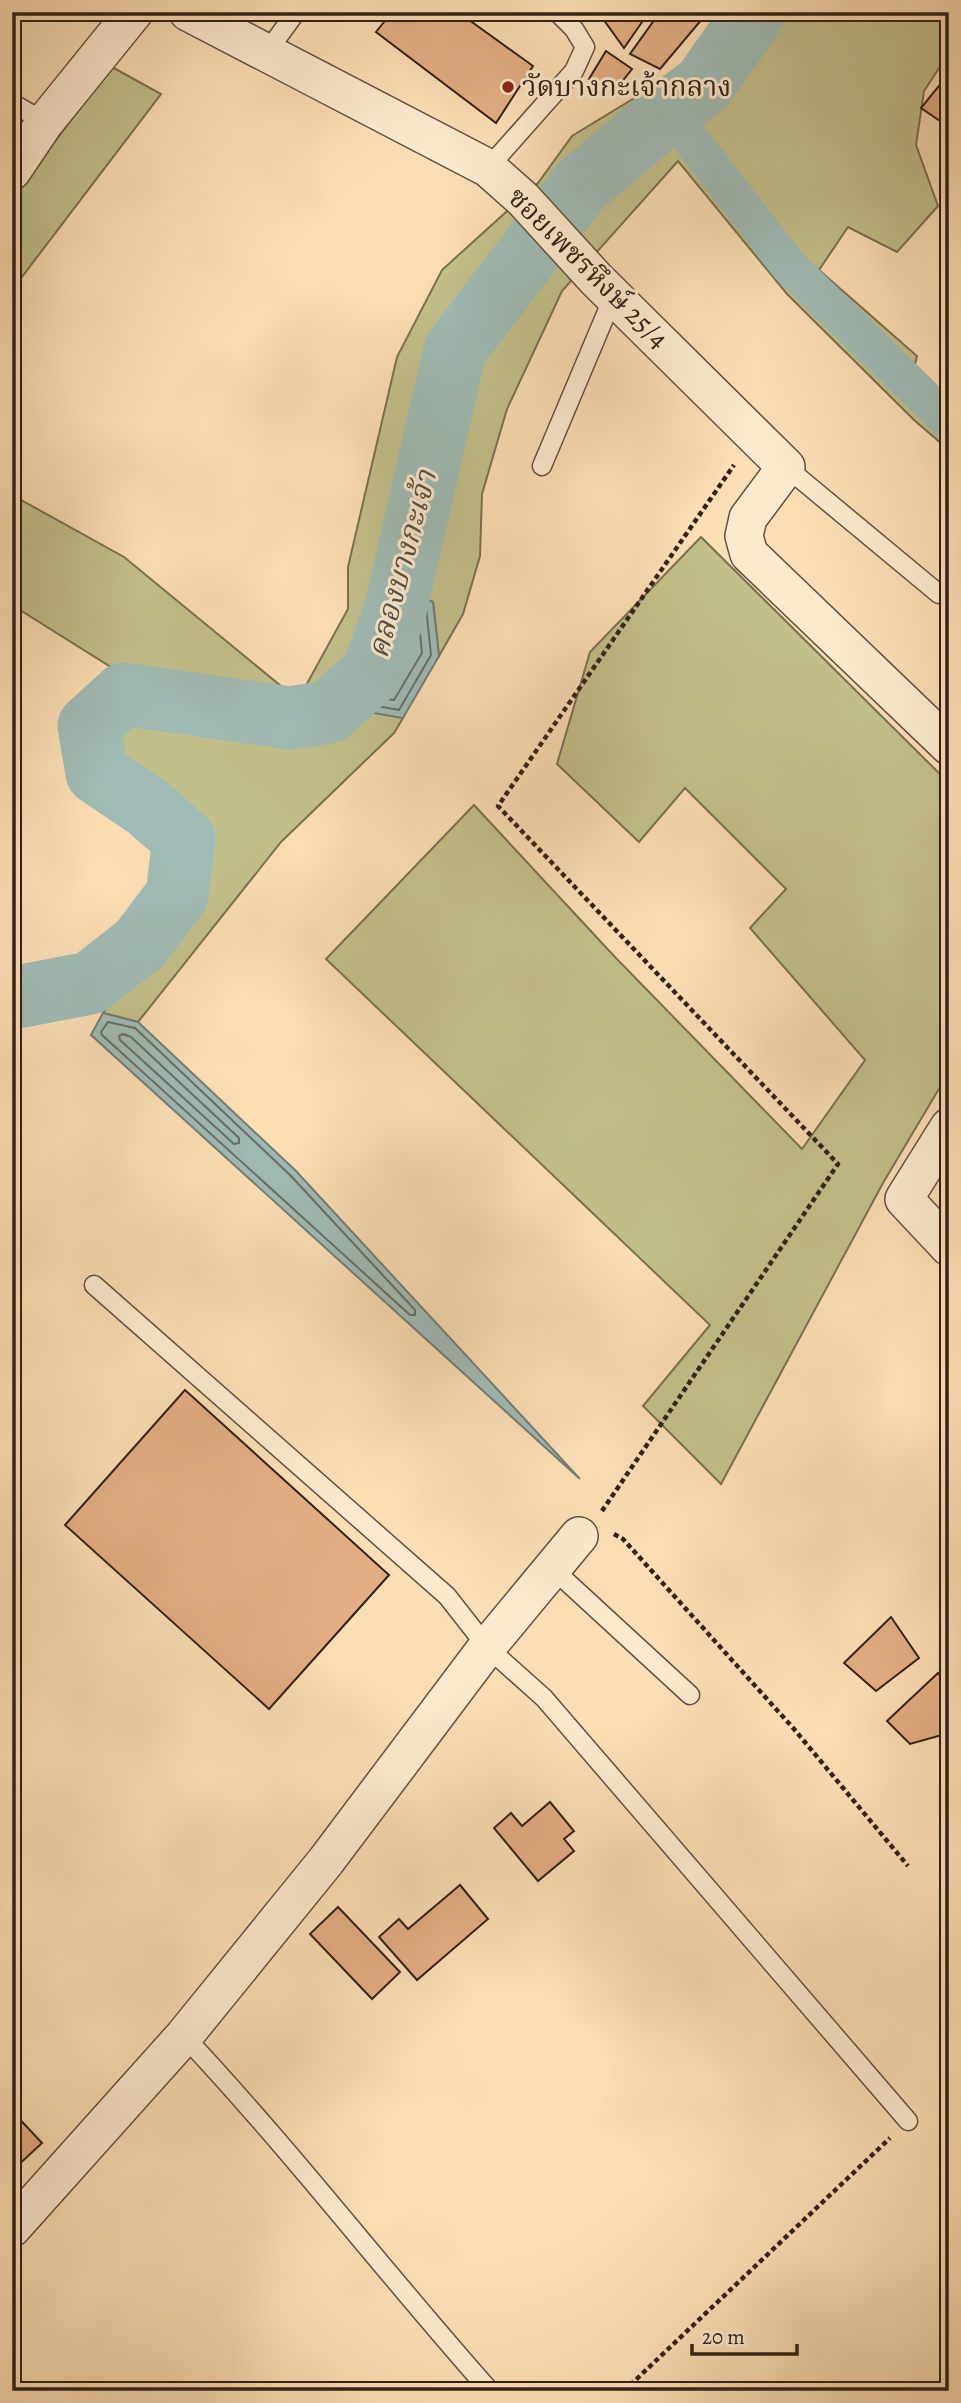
<svg xmlns="http://www.w3.org/2000/svg" width="961" height="2403" viewBox="0 0 961 2403" font-family="Alegreya,'Noto Serif Thai',serif">
  <style>
    .green { fill: #c2c08a; stroke: #7a7052; stroke-width: 2 }
    .water { fill: #a0bbb5; stroke: #747d77; stroke-width: 2 }
    .lines { fill: none; stroke-linecap: round; stroke-linejoin: round }
    .shore { stroke: #696e67; stroke-width: 2 }
    .canal { stroke: #a0bbb5; stroke-width: 37 }
    .river { stroke: #a0bbb5; stroke-width: 63 }
    .building { fill: #e3ae83; stroke: #322119; stroke-width: 2 }
    .service-casing { stroke: #645040; stroke-width: 21 }
    .minor-casing { stroke: #645040; stroke-width: 40 }
    .path { stroke: #322119; stroke-width: 4.5; stroke-dasharray: 5 3.5; stroke-linecap: butt }
    .service { stroke: #fceace; stroke-width: 18 }
    .minor { stroke: #fceace; stroke-width: 37 }
    .poi-dot { fill: #8f2418; stroke: #fceace; stroke-width: 2.5 }
    .labels { text-anchor: middle; dominant-baseline: central; stroke-width: 6; stroke-linejoin: round; paint-order: stroke }
    .poi-label { font-size: 28px; fill: #322119; stroke: #fceace; text-anchor: start }
    .street-label { font-size: 28px; fill: #322119; stroke: #fceace }
    .water-label { font-size: 30px; font-style: italic; fill: #534f48; stroke: #fceace }
  </style>
  <rect width="100%" height="100%" fill="#fbdeb4"/>
  <filter id="stains"><feTurbulence type="fractalNoise" baseFrequency=".00286" numOctaves="4"/><feColorMatrix values="0 0 0 0 .2 0 0 0 0 .09 0 0 0 0 .02 0 0 0 .5 -.17"/></filter>
  <radialGradient id="worn" r=".72"><stop offset=".6" stop-color="#630" stop-opacity="0"/><stop offset="1" stop-color="#630" stop-opacity=".3"/></radialGradient>
  <path class="green" d="M728,12H949V53L924,91L916,145L938,206L897,252L848,227L819,270L917,356L911,380L949,412V450L914,420L787,294L678,161L562,291L507,409L482,494L480,556L463,614L439,656L433,602L387,583L372,640L327,704L403,718L394,733L281,842L138,1022L103,1013L199,869L206,831L125,770L108,742L134,709L117,671L12,605V495L124,557L298,700L348,609V567L397,357L442,270L538,183L572,136L682,69Z
    M112,67L161,94L12,290V197Z
    M701,537L949,783V1072L883,1183L721,1484L643,1406L710,1325L326,959L474,805L614,956L802,1149L865,1060L750,928L786,889L685,788L639,842L557,764L590,652Z"/>
  <path class="water" d="M387,583L433,602L439,656L403,718L327,705L372,640Z
    M103,1013L138,1022L296,1171L580,1479L91,1035Z"/>
  <g class="lines">
    <path class="shore" d="M395,594L426,607L431,655L399,710L343,700L342,696L378,643L391,596Z
      M401,606L418,614L422,653L394,700L358,694L357,689L386,647L397,608Z
      M405,625L409,627L411,651L390,687H376L375,682L395,652Z
      M108,1022L135,1028L291,1176L415,1310V1315H410L102,1035L101,1032Z
      M123,1034L131,1037L239,1138V1143L234,1144L120,1040L119,1036Z"/>
    <path class="canal" d="M669,111L788,265L949,422"/>
    <path class="river" d="M12,995L22,996L90,983L140,944L177,895L184,839L146,806L97,773L89,726L124,694L290,718L329,712L373,672L395,611L455,350L580,186L669,111L704,85L755,12"/>
  </g>
  <path class="building" d="M392,12H458L533,66L496,123L376,32Z
    M598,12H649L624,48Z
    M660,12H708L660,69L630,54Z
    M606,51L632,69L617,88L589,79Z
    M946,77L949,79V127L921,108Z
    M185,1390L389,1575L269,1709L65,1525Z
    M891,1617L919,1658L876,1691L844,1663Z
    M938,1673L949,1686V1733L910,1744L887,1721Z
    M550,1802L574,1831L564,1839L574,1851L538,1881L494,1828L511,1813L522,1826Z
    M460,1885L488,1919L417,1980L379,1937L399,1919L408,1929Z
    M338,1907L400,1972L372,1999L310,1934Z
    M12,2111L42,2143L12,2171Z"/>
  <g class="lines">
    <g class="service-casing">
      <path id="service" d="M267,52L296,12
        M12,103L45,122
        M488,168L574,71L585,47L574,29L557,12
        M542,466L614,295
        M786,467L939,594
        M94,1285L447,1596L487,1647L544,1698L908,2121
        M553,1569L690,1695
        M184,2036C291,2150 386,2274 490,2391"/>
    </g>
    <g class="minor-casing">
      <path id="minor" d="M188,12L488,168L523,199L596,279L786,467L748,518L744,536L749,554L949,746
        M12,171L45,122L134,12
        M949,1127L904,1199L949,1247
        M12,2228L184,2036L326,1861L487,1647L579,1536"/>
    </g>
    <path class="path" d="M602,1511L838,1164L498,806L734,465
      M614,1534L623,1539L794,1729L908,1866
      M624,2391L890,2138"/>
    <use href="#service" class="service"/>
    <use href="#minor" class="minor"/>
  </g>
  <circle class="poi-dot" cx="508" cy="87" r="7"/>
  <g class="labels">
    <g class="poi-label">
      <text x="522" y="87">วัดบางกะเจ้ากลาง</text>
    </g>
    <g class="street-label">
      <text transform="translate(588 268) rotate(45)">ซอยเพชรหึงษ์ 25/4</text>
    </g>
    <g class="water-label">
      <text transform="translate(402 564) rotate(-75)">คลองบางกะเจ้า</text>
    </g>
  </g>
  <rect width="961" height="2403" fill="none" stroke="#fbdeb4" stroke-width="42"/>
  <rect x="14" y="14" width="933" height="2375" fill="none" stroke="#322119" stroke-width="3.5"/>
  <rect x="21" y="21" width="919" height="2361" fill="none" stroke="#322119" stroke-width="2"/>
  <path d="M692 2344v10h105v-10" fill="none" stroke="#322119" stroke-width="3.5"/>
  <text x="702" y="2344" font-size="21" fill="#322119" stroke="#fceace" stroke-width="5" paint-order="stroke">20 m</text>
  <rect width="100%" height="100%" filter="url(#stains)"/>
  <rect width="100%" height="100%" fill="url(#worn)"/>
</svg>
